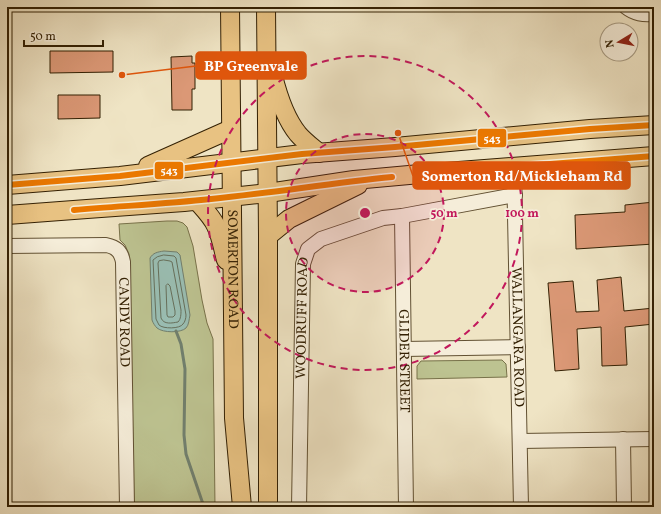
<svg xmlns="http://www.w3.org/2000/svg" width="661" height="514" viewBox="0 0 661 514" font-family="Vollkorn,serif">
  <style>
    .green { fill: #bdc391; stroke: #78724a }
    .water { fill: #9abfb4; stroke: #717f6d }
    .lines { fill: none; stroke-linecap: round; stroke-linejoin: round }
    .shore { stroke: #66705c; stroke-width: 1 }
    .stream { stroke: #717f6d; stroke-width: 3 }
    .building { fill: #db9876; stroke: #332003 }
    .minor-casing { stroke: #625133; stroke-width: 16 }
    .major-casing { stroke: #332003; stroke-width: 20 }
    .minor { stroke: #f5edd9; stroke-width: 14 }
    .major { stroke: #e8c282; stroke-width: 18 }
    .bus-1-casing { stroke: #f5edd9; stroke-width: 9 }
    .bus-1 { stroke: #eb7800; stroke-width: 6 }
    .ring { fill: none; stroke: #c2185b; stroke-width: 2; stroke-dasharray: 7 5 }
    .labels { text-anchor: middle; dominant-baseline: central; stroke-width: 3.5; stroke-linejoin: round; paint-order: stroke }
    .street-label { font-size: 14px; fill: #332003; stroke: #f5edd9 }
    .centre { fill: #c2185b; stroke: #f5edd9; stroke-width: 2 }
    .ring-label { font-size: 12px; text-anchor: middle; font-weight: bold; fill: #c2185b; stroke: #f5edd9; stroke-width: 3.5; stroke-linejoin: round; paint-order: stroke }
    .leader { fill: none; stroke: #df560c; stroke-width: 1.5 }
    .callout-dot { fill: #df560c; stroke: #f5edd9; stroke-width: 1.5 }
    .callout { fill: #df560c; stroke: #df560c; stroke-width: 1.5 }
    .callout-label { font-size: 15px; text-anchor: middle; font-weight: bold; fill: #fff }
    .line-badge { stroke: #f5edd9; stroke-width: 1.5 }
    .badge-label { font-size: 11px; text-anchor: middle; font-weight: bold; fill: #fff }
  </style>
  <rect width="100%" height="100%" fill="#efe4c4"/>
  <filter id="stains"><feTurbulence type="fractalNoise" baseFrequency=".005" numOctaves="4"/><feColorMatrix values="0 0 0 0 .2 0 0 0 0 .09 0 0 0 0 .02 0 0 0 .5 -.17"/></filter>
  <radialGradient id="worn" r=".72"><stop offset=".6" stop-color="#630" stop-opacity="0"/><stop offset="1" stop-color="#630" stop-opacity=".3"/></radialGradient>
  <path class="green" d="M167,221H177L183,223L187,227L193,246L202,300L207,323L213,339L215,507H174L172,505H133L129,254L125,245L120,240L119,224Z
    M502,360L506,364L507,377L417,379V366L421,361Z"/>
  <path class="water" d="M164,251L177,252L180,255L190,315C189,319 189,325 186,328C181,333 163,333 157,328C155,326 153,323 152,320L150,258C153,253 157,252 164,251Z"/>
  <g class="lines">
    <path class="shore" d="M164,255L174,256L176,258L186,315C186,318 185,322 183,324C180,329 163,329 159,325C158,323 157,321 156,319L153,260L157,257Z
      M164,260L170,261L172,262L181,310C181,314 181,319 178,322C172,323 164,325 161,318L158,263L159,261Z
      M168,284L170,286L175,311V315L173,317H168L167,315L166,286Z"/>
    <path class="stream" d="M176,331L181,344L185,369L184,435L186,454L204,507"/>
  </g>
  <path class="building" d="M50,51H113V72L50,73Z
    M192,56V63H195V89H192V110H172L171,57Z
    M58,95H100V118L58,119Z
    M654,202V244L576,249L575,215L625,212V205Z
    M621,277L624,311L654,308V324L625,327L627,365L602,366L601,327L577,329L579,369L555,371L548,283L573,281L576,312L599,311L597,280Z"/>
  <g class="lines">
    <g class="minor-casing">
      <g id="minor">
        <path d="M626,7C635,14 643,15 654,14"/>
        <path id="s1" d="M514,167L521,507"/>
        <path id="s2" d="M402,216L406,507"/>
        <path id="s3" d="M7,246L106,245C116,247 121,251 123,262L127,507"/>
        <path d="M404,349L518,347"/>
        <path d="M623,439L624,507"/>
        <path d="M520,441L654,439"/>
        <path id="s4" d="M299,507L303,264L308,249L321,239L383,218L402,216L515,195"/>
      </g>
    </g>
    <g class="major-casing">
      <g id="major">
        <path id="s5" d="M230,7L234,418L242,507"/>
        <path d="M266,7L268,236V507"/>
        <path d="M273,76C278,96 285,118 298,134C304,141 312,147 319,153"/>
        <path d="M148,166L231,129"/>
        <path d="M7,185L120,176L302,154L395,147L590,129L654,125"/>
        <path d="M197,201C204,209 212,217 216,226C221,236 223,249 226,260"/>
        <path d="M7,215L87,209L184,202L268,193L354,180L420,174L654,156"/>
        <path d="M268,236L289,219L358,185"/>
      </g>
    </g>
    <use href="#minor" class="minor"/>
    <use href="#major" class="major"/>
    <g class="bus-1-casing">
      <path id="bus-1" d="M498,168L654,156
        M7,185L120,176L302,154L395,147L590,129L654,125
        M74,210C120,206 165,204 211,199C271,193 331,183 392,177"/>
    </g>
    <use href="#bus-1" class="bus-1"/>
  </g>
  <circle cx="365" cy="213" r="79" fill="#c2185b" fill-opacity=".12"/>
  <g class="ring">
    <circle cx="365" cy="213" r="79"/>
    <circle cx="365" cy="213" r="157"/>
  </g>
  <g class="labels">
    <g class="street-label">
      <text stroke="none"><textPath href="#s5" startOffset="262">SOMERTON ROAD</textPath></text>
      <text stroke="none"><textPath href="#s4" startOffset="189">WOODRUFF ROAD</textPath></text>
      <text stroke="none"><textPath href="#s3" startOffset="185">CANDY ROAD</textPath></text>
      <text stroke="none"><textPath href="#s1" startOffset="170">WALLANGARA ROAD</textPath></text>
      <text stroke="none"><textPath href="#s2" startOffset="145">GLIDER STREET</textPath></text>
    </g>
  </g>
  <circle cx="365" cy="213" r="6" class="centre"/>
  <g class="ring-label">
    <text x="444" y="217">50 m</text>
    <text x="522" y="217">100 m</text>
  </g>
  <path class="leader" d="M122 75L196 66M398 133L413 176"/>
  <g class="callout-dot">
    <circle cx="122" cy="75" r="4"/>
    <circle cx="398" cy="133" r="4"/>
  </g>
  <g class="callout">
    <rect x="196" y="52" width="110" height="27" rx="4"/>
    <rect x="413" y="162" width="217" height="27" rx="4"/>
  </g>
  <g class="callout-label">
    <text x="251" y="71">BP Greenvale</text>
    <text x="522" y="181">Somerton Rd/Mickleham Rd</text>
  </g>
  <g class="line-badge">
    <rect x="477" y="128" width="30" height="20" rx="4" fill="#eb7800"/>
    <rect x="154" y="161" width="30" height="19" rx="4" fill="#eb7800"/>
  </g>
  <g class="badge-label">
    <text x="492" y="142">543</text>
    <text x="169" y="174">543</text>
  </g>
  <rect width="661" height="514" fill="none" stroke="#efe4c4" stroke-width="24"/>
  <rect x="8" y="8" width="645" height="498" fill="none" stroke="#332003" stroke-width="2"/>
  <rect x="12" y="12" width="637" height="490" fill="none" stroke="#332003"/>
  <g transform="translate(619 42) rotate(260)"><circle r="19" fill="#f5edd9" stroke="#a79b83"/>
  <path d="M0-3L7 15L0 10L-7 15Z" fill="#8f2418"/>
  <text y="-6" font-size="11" font-weight="bold" text-anchor="middle" fill="#332003">N</text>
  </g>
  <path d="M24 40v6h79v-6" fill="none" stroke="#332003" stroke-width="2"/>
  <text x="30" y="40" font-size="12" fill="#332003" stroke="#f5edd9" stroke-width="3" paint-order="stroke">50 m</text>
  <rect width="100%" height="100%" filter="url(#stains)"/>
  <rect width="100%" height="100%" fill="url(#worn)"/>
</svg>
